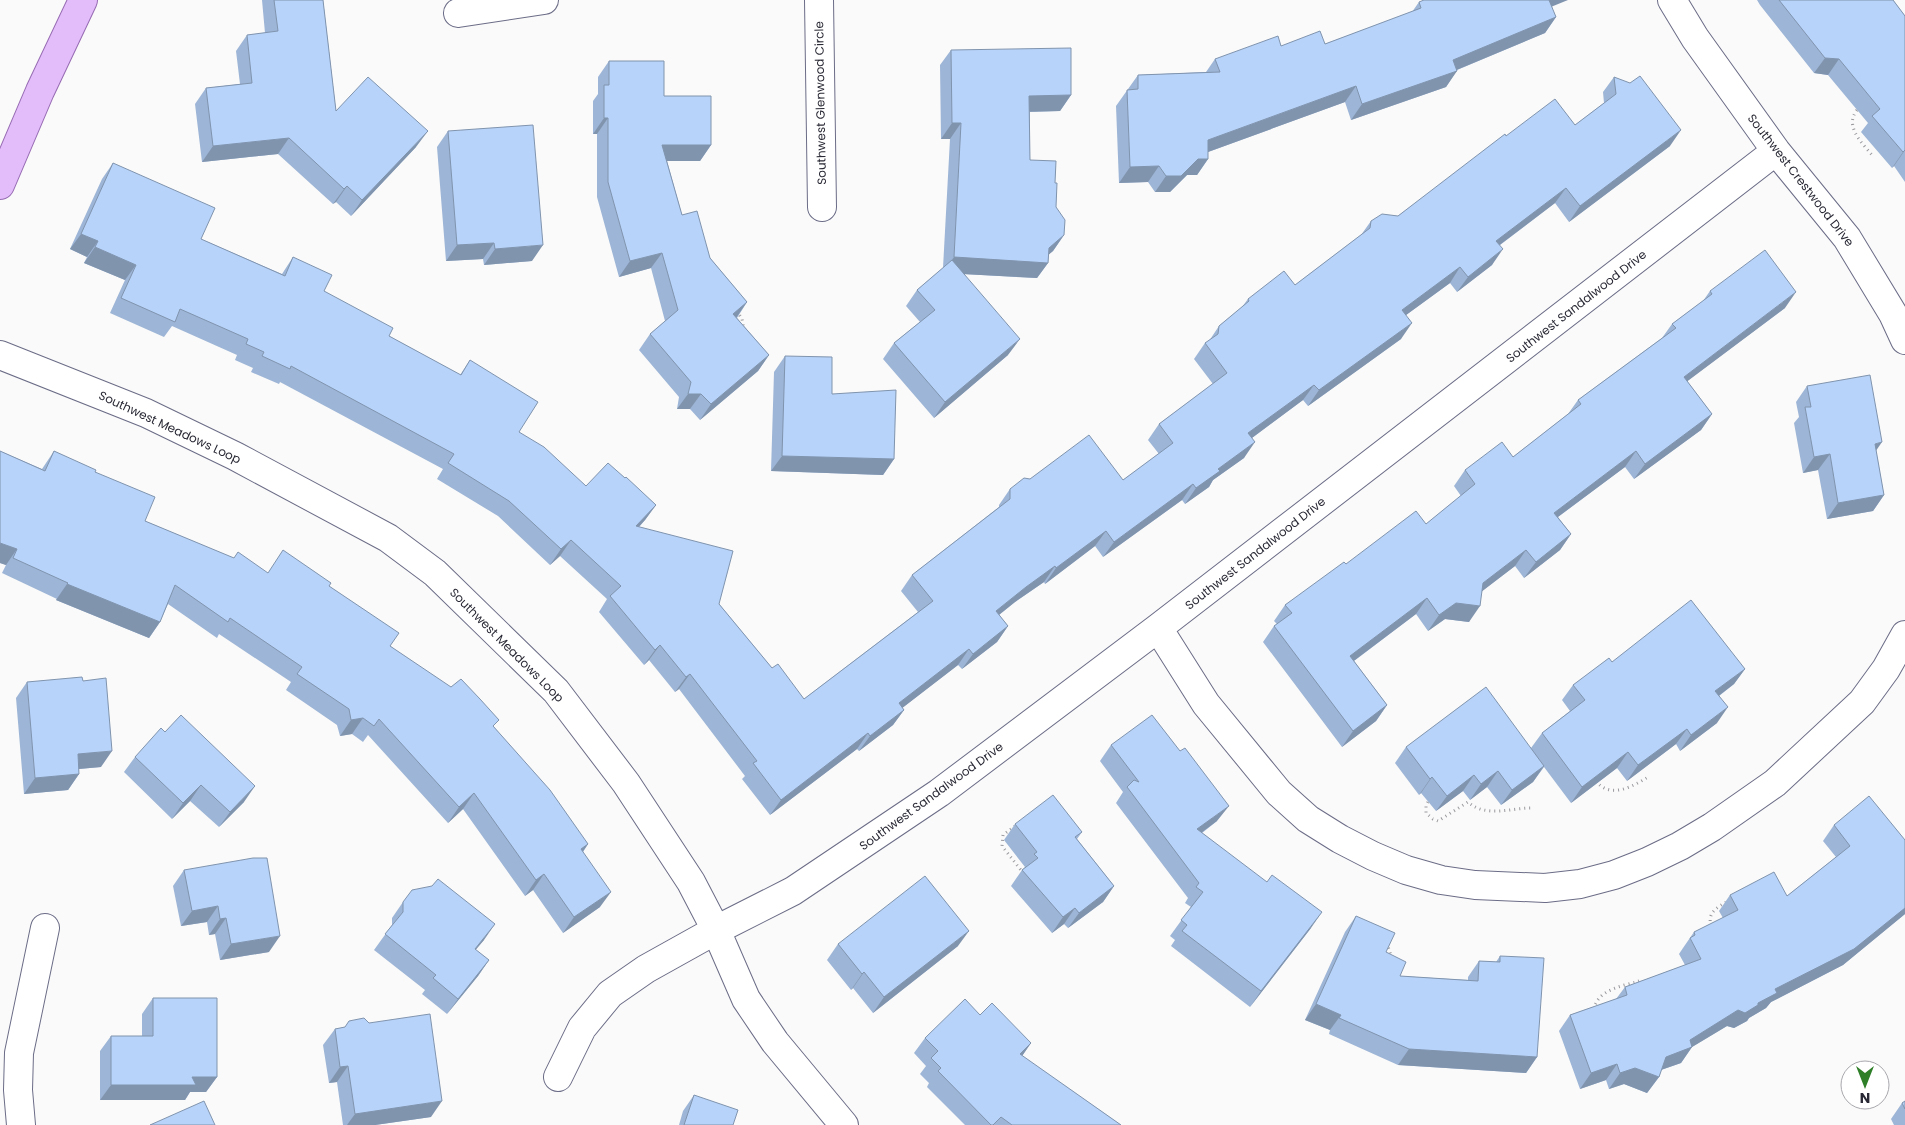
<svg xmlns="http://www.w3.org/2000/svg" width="1905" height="1125" viewBox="0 0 1905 1125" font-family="Poppins,sans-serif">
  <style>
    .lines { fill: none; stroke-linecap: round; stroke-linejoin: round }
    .street-casing { stroke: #6b6c87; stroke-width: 30 }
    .primary-casing { stroke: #966bb2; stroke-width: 30 }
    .path { stroke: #99999e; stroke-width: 3; stroke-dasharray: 1 4; stroke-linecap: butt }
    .street { stroke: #fff; stroke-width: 28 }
    .primary { stroke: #e3bcfa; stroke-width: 28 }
    .wall { fill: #9db5d6 }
    .shaded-wall { fill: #8094ae }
    .building { fill: #b7d3f9; stroke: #8094ae }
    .labels { text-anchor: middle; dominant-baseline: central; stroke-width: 5; stroke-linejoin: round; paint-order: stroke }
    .street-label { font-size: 12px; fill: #292935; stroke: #fff }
  </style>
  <rect width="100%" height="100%" fill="#fafafa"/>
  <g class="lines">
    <g class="street-casing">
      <path id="street" d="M819,0L822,207
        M1672,0L1695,38L1776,151L1847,238L1893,314L1905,340
        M458,13L544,0
        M0,355L146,413L235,456L388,538L435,573L556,691L626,783L691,882L716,930L746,999L775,1042L844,1125
        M1158,628L1206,704L1279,793L1308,819L1340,839L1373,856L1406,870L1441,880L1475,885L1545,888L1580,884L1614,875L1647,862L1680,846L1712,827L1775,783L1862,702L1886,669L1905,635
        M558,1077L582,1028L610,994L646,969L716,930L793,891L939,793L1158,628L1776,151
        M21,1125L18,1090L19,1053L45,928"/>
    </g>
    <g class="primary-casing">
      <path id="primary" d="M0,185L40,91L83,0"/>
    </g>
    <path class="path" d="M1857,110C1844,126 1862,143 1872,155
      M737,311L742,319L744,330
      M1596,781C1610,799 1632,787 1648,777
      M1428,802L1426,806V813L1433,819L1438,821L1468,802C1486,818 1510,808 1531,808
      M1015,826L1003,835L1002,846L1024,874
      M1711,926C1707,912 1718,907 1728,901
      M1387,943L1391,956
      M1594,1009C1598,989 1623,986 1639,981"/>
    <use href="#street" class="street"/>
    <use href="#primary" class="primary"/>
  </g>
  <path class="wall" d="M262,0H323L336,111L416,147L351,216L336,202L333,204L278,154L202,162L195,104L206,88L240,84L236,51L247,35L265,33Z
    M1757,0H1893L1905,16V182L1894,166L1892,168L1861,132L1868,123L1828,75L1814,73L1760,5Z
    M1419,2L1551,7L1556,17L1545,33L1457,70L1446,87L1351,120L1345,102L1208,152V159L1197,175H1187L1170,192H1155L1148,182L1119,183L1116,106L1138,75L1206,72L1215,59L1281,46L1325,44L1412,12Z
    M951,50L1071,95L1060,111L1030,112V160L1055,183L1056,207L1064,235L1053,251L1049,254L1048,263L1037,278L964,274L1008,355L934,418L883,359L894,343L920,322L906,306L917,290L943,268L950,139H941L940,65Z
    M609,61L664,96L711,145L700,161H667L682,215L710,258L747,302L737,318L769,355L758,371L700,420L690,409H677L679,397L639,350L650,334L665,321L651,268L619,277L597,197V134H593V101L598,94V77Z
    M1614,77L1670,146L1569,222L1555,203L1500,245L1492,265L1457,292L1450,283L1406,315L1401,339L1308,406L1303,400L1252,438L1244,458L1213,480L1209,487L1185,504L1182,500L1103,557L1095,546L1045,584L1044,582L1015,602L999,615L1008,626L997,642L962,669L958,665L902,708L904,710L893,725L859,751L857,749L770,815L742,779L745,776L679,689L675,692L649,660L644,665L599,612L607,599L560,556L550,565L498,516L437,479L443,469L280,382L279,384L251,372L253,368L235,360L237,355L172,326L164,337L110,313L125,280L84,263L87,257L70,249L102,179L113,163L201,239L282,274L293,257L324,291L389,336L460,375L470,360L519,432L586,486L625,478L656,505L645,520L639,527L719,604L772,668L804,699L918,612L901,591L912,575L999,507V505L1010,489L1030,479L1123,480L1159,454L1148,440L1159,424L1213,384L1194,359L1205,343L1209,341L1219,326L1242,307L1248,299L1295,285L1361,235L1371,221L1398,216L1506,136L1575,125L1604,103L1603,92Z
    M448,131L532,261L484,265L483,259L446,261L437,147Z
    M1710,291L1785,308L1687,381L1712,414L1701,430L1634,479L1625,467L1558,517L1571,534L1560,550L1524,578L1515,566L1482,591L1469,622L1445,619L1428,631L1416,614L1354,661L1387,705L1376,721L1342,747L1263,642L1274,626L1277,624L1274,621L1285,605L1346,564L1426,524L1461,496L1454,486L1465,470L1513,457L1568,414L1578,400L1662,338L1672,324L1703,301Z
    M785,356L832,394L894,459L883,475L771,471L774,372Z
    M1807,386L1876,451L1884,495L1873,511L1827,519L1818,470L1803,473L1794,423L1799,417L1796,402Z
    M0,451L42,469L54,451L95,472L145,521L268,573L329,586L390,646L494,727L588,844L583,852L600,907L563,933L533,890L525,896L463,809L448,823L368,735L363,742L352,734L340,736L337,725L286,690L291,682L219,634L217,638L168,604L160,622L149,638L56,600L57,599L2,573L6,565L0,563Z
    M1612,662L1745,669L1734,684L1719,696L1717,723L1680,751L1676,744L1627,781L1617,768L1571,803L1544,767L1533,782L1501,805L1487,787L1470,800L1463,791L1436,811L1421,793L1419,795L1395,763L1406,747L1531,748L1542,733L1570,711L1562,700L1573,685Z
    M83,681L101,767L79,769V774L68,790L24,794L16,698L27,682Z
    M1111,745L1217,821L1202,833L1311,928L1250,1007L1171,946L1175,940L1170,936L1191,907L1185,903L1188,898L1116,803L1123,792L1100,761Z
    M135,757L244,802L219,827L190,801L172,819L124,772Z
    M1015,824L1082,832L1077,839L1114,886L1103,902L1068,928L1064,924L1052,933L1011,886L1022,870L1025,867L1004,840Z
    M1834,825L1905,840V914L1843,965L1771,1002L1766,1008L1749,1018L1747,1021L1734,1028L1727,1026L1692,1047L1681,1063L1661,1070L1659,1077L1647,1093L1624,1084L1609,1089L1606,1080L1580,1089L1559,1031L1570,1015L1616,999L1625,987L1685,965L1679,954L1683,948L1694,932L1723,918L1719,911L1730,895L1787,896L1836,857L1823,841Z
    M184,870L269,952L220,960L215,934L209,935L207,922L181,926L173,886Z
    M403,902L484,940L475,950L489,960L478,976L447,1014L422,994L425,990L374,950L392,925V918Z
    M1356,916L1386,952L1400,976L1468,980V977L1479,961L1496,962L1500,956L1537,1057L1526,1073L1398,1065L1329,1034L1330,1030L1305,1020L1345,932Z
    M838,944L958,946L873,1013L853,988L851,990L827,960Z
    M153,998L217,1077L206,1092H190L185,1100H100V1051L111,1036H142V1014Z
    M980,1015L1031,1043L1022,1056L1121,1125H965L927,1087L929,1083L920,1074L926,1066L914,1053L925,1038Z
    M369,1023L431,1117L375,1125H343L337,1082L329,1083L323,1045L335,1029Z
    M694,1095L733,1125H679L683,1111Z
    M1905,1101V1125H1894L1891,1119L1902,1103Z"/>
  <path class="shaded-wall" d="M1545,0H1568L1536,13Z
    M1556,17L1545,33L1442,76L1453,60Z
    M1825,58L1839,59L1828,75L1814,73Z
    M1457,71L1446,87L1351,120L1362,104Z
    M1356,86L1345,102L1197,156L1208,140Z
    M1071,95L1060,111L1018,112L1029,96Z
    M604,118H608L597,134H593Z
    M952,123H961L950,139H941Z
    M1681,130L1670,146L1569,222L1580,206Z
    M428,131L416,147L351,216L362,200Z
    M289,138L278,154L202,162L213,146Z
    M662,145H711L700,161H651Z
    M1905,150L1894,166L1892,168L1903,152Z
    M1198,159H1208L1197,175H1187L1170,192H1155L1166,176Z
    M1159,166L1148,182L1119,183L1130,167Z
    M347,186L336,202L333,204L344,189Z
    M1566,188L1555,203L1485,256L1496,241Z
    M81,234L98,241L87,257L70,249Z
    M1064,235L1053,251L1040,262L1048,263L1037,278L943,273L954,257L1049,248Z
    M494,243L483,259L446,261L457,245Z
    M543,245L532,261L484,265L495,249Z
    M95,247L136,265L125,280L84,263Z
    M1503,249L1492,265L1457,292L1468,277Z
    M662,253L651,268L619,277L630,261Z
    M1460,267L1450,283L1391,326L1402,310Z
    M1796,292L1785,308L1673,392L1684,377Z
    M747,302L736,318L733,314Z
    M1412,323L1401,339L1308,406L1319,390Z
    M1020,339L1008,355L934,418L945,402Z
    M769,355L758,371L700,420L711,404Z
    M1314,385L1303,400L1237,449L1248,433Z
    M688,394H701L690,409H677Z
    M1712,414L1701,430L1634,479L1645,464Z
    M1255,442L1244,458L1213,480L1209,487L1185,504L1196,488L1218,469Z
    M1882,442L1871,458L1875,444Z
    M1636,451L1625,467L1543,528L1554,513Z
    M1830,454L1818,470L1803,473L1814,457Z
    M782,456L894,459L883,475L771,471Z
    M1193,484L1182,500L1103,557L1114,542Z
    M1884,495L1873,511L1827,519L1838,503Z
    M656,505L645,520L625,542L636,526Z
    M1106,531L1095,546L1045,584L1056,568Z
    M1571,534L1560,550L1524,578L1536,562Z
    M571,540L560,556L550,565L561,549Z
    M0,543L17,549L6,565L0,563Z
    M1526,550L1515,566L1472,599L1483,583Z
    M1055,566L1044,582L1015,602L985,626L996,611L1026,587Z
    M67,584L160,622L149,638L56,600Z
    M1427,598L1416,614L1339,672L1350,656Z
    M1456,603L1480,606L1469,622L1445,619L1428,631L1439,615Z
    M1008,626L997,642L962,669L973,654Z
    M660,645L649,660L644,665L655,650Z
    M969,649L958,665L888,719L899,703Z
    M1745,669L1734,684L1704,707L1715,691Z
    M690,674L679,689L675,692L686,677Z
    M1387,705L1376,721L1342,747L1353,731Z
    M1728,707L1717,723L1680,751L1691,735Z
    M904,710L893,725L859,751L870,736Z
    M363,718L352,734L340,736L351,720Z
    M1687,729L1676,744L1627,781L1638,765Z
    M868,733L857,749L770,815L781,800Z
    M112,751L101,767L67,770L78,754Z
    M1628,752L1617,768L1571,803L1582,787Z
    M1544,766L1533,782L1501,805L1512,790Z
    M1498,771L1487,787L1470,800L1481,784Z
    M79,774L68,790L24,794L35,778Z
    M1474,775L1463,791L1436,811L1447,796Z
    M1432,777L1421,793L1419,795L1430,779Z
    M201,785L190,801L172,819L183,803Z
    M255,786L244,802L219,827L230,812Z
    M474,793L463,809L448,823L459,807Z
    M1229,806L1217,821L1186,844L1197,829Z
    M588,844L577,860L581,849Z
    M544,874L533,890L525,896L536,880Z
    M1114,886L1103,902L1068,928L1079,913Z
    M611,892L600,907L563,933L574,917Z
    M218,906L207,922L181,926L192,911Z
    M1075,908L1064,924L1052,933L1063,917Z
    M1905,908V914L1843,965L1771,1002L1766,1008L1749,1018L1747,1021L1734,1028L1727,1026L1692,1047L1681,1063L1655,1072L1666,1057L1690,1040L1738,1010L1758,1003L1775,989Z
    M1322,912L1311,928L1250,1007L1261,991Z
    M226,918L215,934L209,935L220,919Z
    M495,924L484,940L463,965L475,949Z
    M969,931L958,946L873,1013L884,997Z
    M280,936L269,952L220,960L231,944Z
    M489,960L478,976L447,1014L458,999Z
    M864,972L853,988L851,990L862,974Z
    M1316,1004L1341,1015L1330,1030L1305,1020Z
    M1031,1043L1020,1059V1054Z
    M1409,1049L1537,1057L1526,1073L1398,1065Z
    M1617,1064L1606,1080L1580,1089L1591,1073Z
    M348,1066L337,1082L329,1083L340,1067Z
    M1635,1068L1659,1077L1647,1093L1624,1084L1609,1089L1620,1073Z
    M192,1077H217L206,1092H190L185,1100H100L111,1085Z
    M442,1101L431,1117L375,1125H347L355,1114Z"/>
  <path class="building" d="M274,0H323L336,111L368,77L428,131L362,200L347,186L344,189L289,138L213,146L206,88L252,83L247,35L278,31Z
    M1424,0H1549L1556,17L1453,60L1457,71L1362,104L1356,86L1208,140V159H1198L1181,176H1166L1159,166L1130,167L1127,90L1138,89V75L1220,72L1215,59L1278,36L1281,46L1320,31L1325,44L1421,8L1419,2Z
    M1779,0H1893L1905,16V150L1903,152L1872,116L1880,109L1839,59L1825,58Z
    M1071,48V95L1029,96L1030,160L1056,161L1055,183H1057L1056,207L1065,220L1064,235L1049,248L1048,263L954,257L961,123H952L951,50Z
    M609,61H664V96H711V145H662L682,215L697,211L710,258L747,302L733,314L769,355L711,404L701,394H688L691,382L650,334L678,310L662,253L630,261L608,182V118H604V85H609Z
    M1640,76L1681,130L1580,206L1566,188L1496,241L1503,249L1468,277L1460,267L1402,310L1412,323L1319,390L1314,385L1248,433L1255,442L1218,469L1220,471L1196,488L1193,484L1114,542L1106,531L1056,568L1055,566L1026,587L996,611L1008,626L973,654L969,649L899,703L904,710L870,736L868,733L781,800L753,763L757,761L690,674L686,677L660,645L655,650L610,596L621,586L571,540L561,549L509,501L448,463L454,454L291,366L290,369L262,356L264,352L246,344L248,339L180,309L175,322L121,298L136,265L95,247L98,241L81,234L113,163L215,208L201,239L285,276L293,257L332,275L324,291L393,328L389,336L461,375L470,360L538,402L519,432L544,447L586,486L608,463L625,478L626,477L656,505L636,526L733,551L719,604L772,668L778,664L804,699L933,601L912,575L1010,499V489L1024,478L1030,479L1089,435L1123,480L1173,443L1159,424L1227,373L1205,343L1218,334L1219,326L1249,301L1248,299L1284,271L1295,285L1370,228L1371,221L1382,214L1398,216L1505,134L1506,136L1555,99L1575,125L1616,94L1614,77L1630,83Z
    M533,125L543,245L495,249L494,243L457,245L448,131Z
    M1765,250L1796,292L1684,377L1712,414L1645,464L1636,451L1554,513L1571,534L1536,562L1526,550L1483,583L1480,606L1456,603L1439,615L1427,598L1350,656L1387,705L1353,731L1274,626L1292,613L1285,605L1344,562L1346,564L1416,511L1426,524L1475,484L1465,470L1502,442L1513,457L1581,404L1578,400L1676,328L1672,324L1712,294L1710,291Z
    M952,260L1020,339L945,402L894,343L935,310L917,290Z
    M785,356L832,357V394L896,390L894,459L782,456Z
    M1870,375L1882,442L1875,444L1884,495L1838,503L1830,454L1814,457L1805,407H1811L1807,386Z
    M0,451L45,471L54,451L96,470L95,472L155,497L145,521L234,558L238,552L268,573L283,550L331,583L329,586L399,633L390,646L451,687L461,679L480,699L499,720L493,726L550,790L588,844L581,849L611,892L574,917L544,874L536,880L474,793L459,807L379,719L374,726L363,718L351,720L349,709L297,674L302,667L230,618L228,622L175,585L160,622L67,584L68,583L13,558L17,549L0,543Z
    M1691,600L1745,669L1715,691L1728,707L1691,735L1687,729L1638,765L1628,752L1582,787L1542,733L1585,700L1573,685L1609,658L1612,662Z
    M82,677L83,681L106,678L112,751L78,754L79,774L35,778L27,682Z
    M1486,687L1544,766L1512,790L1498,771L1481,784L1474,775L1447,796L1432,777L1430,779L1406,747Z
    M181,715L255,786L230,812L201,785L183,803L135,757L161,728L165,732Z
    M1152,715L1180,751L1185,748L1229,806L1197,829L1267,882L1272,875L1322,912L1261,991L1182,931L1187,925L1181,920L1203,892L1196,887L1199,883L1127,787L1134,780L1139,782L1111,745Z
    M1053,795L1082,832L1075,837L1114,886L1079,913L1075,908L1063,917L1022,870L1038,858L1034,854L1037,852L1015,824Z
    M1869,796L1905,840V908L1854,949L1775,989L1777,993L1758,1003V1005L1745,1013L1738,1010L1690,1040L1692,1047L1666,1057L1659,1077L1635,1068L1620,1073L1617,1064L1591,1073L1570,1015L1627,995L1625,987L1701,959L1690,938L1695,935L1694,932L1738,910L1730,895L1774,872L1787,896L1850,846L1834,825Z
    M253,858H267L280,936L231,944L226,918L220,919L218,906L192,911L184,870Z
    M925,876L969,931L884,997L864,972L862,974L838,944Z
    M438,879L495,924L475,949L489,960L458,999L433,978L436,975L385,934L403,912V902L412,890L432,886Z
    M1356,916L1395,933L1386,952L1406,962L1400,976L1478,981L1479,961L1500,962V956L1544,958L1537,1057L1409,1049L1339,1018L1341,1015L1316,1004Z
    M153,998H217V1077H192L196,1085H111V1036H153Z
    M965,999L980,1015L992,1003L1031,1043L1020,1054L1121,1125H1012L1001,1117L993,1125H991L938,1071L941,1068L931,1058L938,1051L925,1038Z
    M430,1014L442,1101L355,1114L348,1066L340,1067L335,1029L345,1027L349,1021L364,1018L369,1023Z
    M694,1095L738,1110L733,1125H684Z
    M204,1101L215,1125H150Z
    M1905,1101V1109L1902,1103Z"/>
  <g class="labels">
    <g class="street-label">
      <text transform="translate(820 103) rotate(-91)">Southwest Glenwood Circle</text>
      <text transform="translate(1801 180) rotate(52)">Southwest Crestwood Drive</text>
      <text transform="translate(1576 306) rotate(-38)">Southwest Sandalwood Drive</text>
      <text transform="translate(170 427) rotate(25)">Southwest Meadows Loop</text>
      <text transform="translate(1255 553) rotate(-38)">Southwest Sandalwood Drive</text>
      <text transform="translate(507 645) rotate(45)">Southwest Meadows Loop</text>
      <text transform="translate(931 796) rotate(-36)">Southwest Sandalwood Drive</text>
    </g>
  </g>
  <g transform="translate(1865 1085) rotate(180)"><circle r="24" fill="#ffffff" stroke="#a9a9ae"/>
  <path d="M0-4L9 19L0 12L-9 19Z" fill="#2f7e28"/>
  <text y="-8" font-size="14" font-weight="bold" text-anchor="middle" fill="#292935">N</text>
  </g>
</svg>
